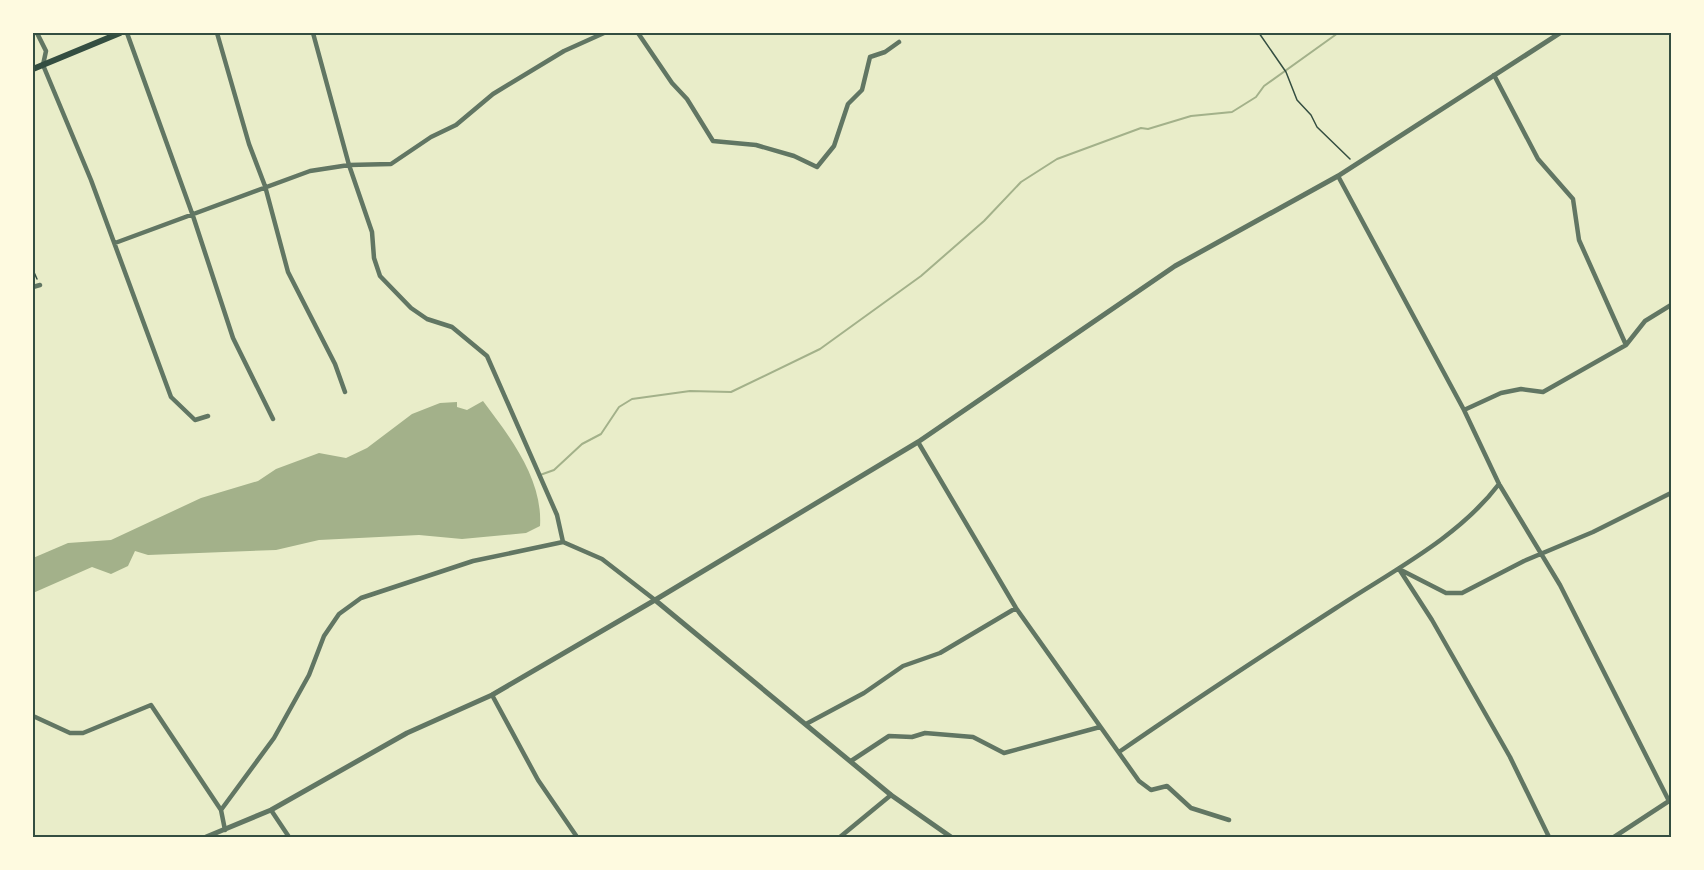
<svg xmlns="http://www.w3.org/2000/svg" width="1704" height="870" viewBox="0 0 1704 870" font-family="Quicksand,sans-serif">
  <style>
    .water { fill: #a3b18a }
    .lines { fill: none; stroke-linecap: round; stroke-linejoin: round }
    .stream { stroke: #a3b18a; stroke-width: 2 }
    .path { stroke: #344e41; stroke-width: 1.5 }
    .minor { stroke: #617663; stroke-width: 4.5 }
    .tertiary { stroke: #617663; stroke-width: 5 }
    .secondary { stroke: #344e41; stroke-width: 6 }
    .neatline { fill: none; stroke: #344e41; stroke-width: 2 }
  </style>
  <rect width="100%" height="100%" fill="#e9edc9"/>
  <path class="water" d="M483,401C510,437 543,479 540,526L526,533L462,539L419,535L319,540L276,550L148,555L135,551L128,566L111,574L92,567L33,593V558L68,543L111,540L201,498L258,481L276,469L319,453L346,458L367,448L412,414L440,403L457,402V407L467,410Z"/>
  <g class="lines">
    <path class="stream" d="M540,475L554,470L582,444L601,434L619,407L632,399L690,391L731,392L820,349L921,276L984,221L1021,182L1057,159L1141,128L1148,129L1191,116L1232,112L1256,97L1264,86L1338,33"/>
    <path class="path" d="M1259,33L1286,72L1297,100L1311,115L1317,127L1350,159
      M33,270L37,279"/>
    <path class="minor" d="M37,33L46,51L43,65L91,180L171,397L195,420L208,416
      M127,33L193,216L233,338L273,419
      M217,33L249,144L265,186L288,272L335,364L345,392
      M313,33L349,165L372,232L374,258L380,276L411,308L427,319L452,327L487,356L557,515L563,542
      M638,33L672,83L687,99L713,141L756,145L794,156L817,167L834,146L848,104L862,90L870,57L885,52L899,42
      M1494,75L1538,159L1573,199L1579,240L1626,345
      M1338,176L1464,410L1499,484L1560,585L1669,801
      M115,243L310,171L349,165L391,164L431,137L456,125L493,94L564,51L604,33
      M33,287L40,285
      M1464,410L1501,393L1521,389L1543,392L1626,345L1645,321L1671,305
      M918,442L1016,608L1139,781L1151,790L1167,786L1191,808L1229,820
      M1399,569L1432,620L1510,757L1549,837
      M1399,569L1446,593H1462L1524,561L1593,532L1671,493
      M492,695L538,780L577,837
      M33,716L70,733H83L151,705L221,810
      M806,724L864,693L903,666L940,653L1016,608
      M1119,752C1190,703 1263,655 1336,608C1392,571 1458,538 1499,484
      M851,761L889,736L912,737L925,733L973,737L1004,753L1100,727
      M271,810L289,837
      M225,830L221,810L274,738L309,675L324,636L339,614L361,598L473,561L563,542L602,559L655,600
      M840,837L891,795
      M1614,837L1669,801"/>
    <path class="tertiary" d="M655,600L891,795L951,837
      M206,837L271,810L407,733L492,695L655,600L918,442L1175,266L1338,176L1560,33"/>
    <path class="secondary" d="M33,69L120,33"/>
  </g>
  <rect width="1704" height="870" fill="none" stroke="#fefae0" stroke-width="69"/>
  <rect x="34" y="34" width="1636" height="802" class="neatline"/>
</svg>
